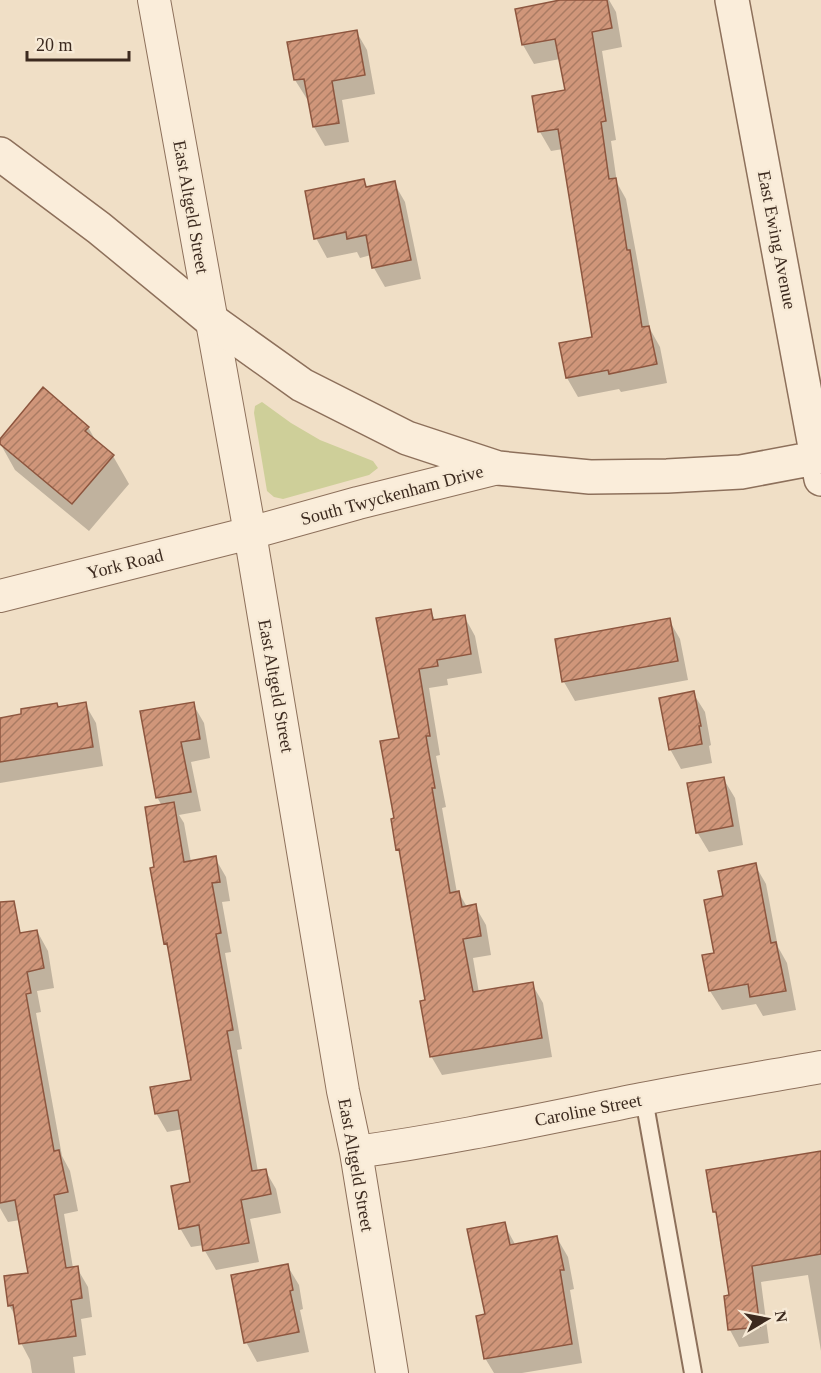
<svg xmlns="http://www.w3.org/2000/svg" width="821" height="1373" viewBox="0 0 821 1373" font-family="'Times New Roman',serif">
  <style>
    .green { fill: #cecf99 }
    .shadow { fill: #0003 }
    .building { fill: url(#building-hatch); stroke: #8d563f; stroke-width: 1.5 }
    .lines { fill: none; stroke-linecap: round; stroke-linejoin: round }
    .service-casing { stroke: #8d705b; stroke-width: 20 }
    .minor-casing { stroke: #8d705b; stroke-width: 34 }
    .tertiary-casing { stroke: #8d705b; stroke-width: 36 }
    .service { stroke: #faedda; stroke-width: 16 }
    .minor { stroke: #faedda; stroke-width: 32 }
    .tertiary { stroke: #faedda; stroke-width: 33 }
    .labels { text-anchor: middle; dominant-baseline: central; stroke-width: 4.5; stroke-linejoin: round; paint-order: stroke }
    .street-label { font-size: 18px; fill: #3c2a1f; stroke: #f7ead6 }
  </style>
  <defs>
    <pattern id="building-hatch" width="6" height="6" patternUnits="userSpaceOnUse" patternTransform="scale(1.5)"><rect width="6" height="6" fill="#d0967a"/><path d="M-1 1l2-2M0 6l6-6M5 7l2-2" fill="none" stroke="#aa7b63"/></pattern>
  </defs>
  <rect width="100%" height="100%" fill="#f0dfc6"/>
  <path class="green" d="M262,402L291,423L320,440L373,461L378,468L369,475L283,499L274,497L267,491L254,413L255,406Z"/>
  <path class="shadow" d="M568,0H609L616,12L622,47L602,51L616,140L611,141L617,183L626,199L650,329L660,347L667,383L621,392L619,389L578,397L567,378L561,344L594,338L563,149L551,151L540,132L534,97L566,92L560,59L534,64L523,45Z
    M356,31L367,50L375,94L342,100L349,142L325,146L314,127L309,99H307L295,80L289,43Z
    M363,180L368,189L394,183L405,202L421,279L385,287L374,268L371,255L360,258L357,252L327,258L316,238Z
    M88,427L97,443L113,456L129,484L89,531L15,470L0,443V441Z
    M430,611L436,621L464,616L475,636L482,673L447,679L448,685L429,688L440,755L436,756L446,807L442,808L457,893H459L467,907L475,906L486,925L491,955L473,958L479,993L532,984L543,1003L552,1057L442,1075L431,1056L427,1001L402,858L398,849L396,820L401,739Z
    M669,620L680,639L688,680L575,701L564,682Z
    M693,693L705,712L711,745L709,746L712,763L681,769L670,749Z
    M85,704L96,723L103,766L0,783V719Z
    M193,704L204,723L210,758L191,762L201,811L179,815L184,823L191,862L215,858L226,877L230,901L222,902L231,952L225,953L242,1049L237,1050L258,1172L265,1170L276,1189L281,1213L250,1219L259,1262L216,1270L205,1251L204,1245L191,1247L180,1228L192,1184L183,1129L167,1132L156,1113L193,1081L170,952L165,943L156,868L162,806L157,797Z
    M723,778L735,798L743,845L709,852L697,832Z
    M755,865L766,884L778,947L787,963L796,1010L763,1016L756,1004L722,1010L710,991L704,956L715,954Z
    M37,931L48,951L54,988L37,991L41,1012L36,1013L62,1156L70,1171L78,1211L64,1214L73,1268H77L88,1287L92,1317L81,1319L86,1355L73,1357L75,1373H32L30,1360L21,1343L17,1319L9,1305L30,1274L20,1220L8,1222L0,1208V938Z
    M821,1152V1351L808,1275L761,1282L769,1343L739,1347L730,1330L726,1297L731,1296L718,1218L715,1212Z
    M504,1224L516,1246L557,1238L568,1257L574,1289L570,1290L582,1363L522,1373H494L485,1358L486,1316Z
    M287,1265L299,1285L303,1309L300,1310L309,1352L257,1362L246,1342Z"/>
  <path class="building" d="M560,0H607L612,28L592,32L606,121L601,122L609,179L616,178L627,250H630L642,327L649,326L657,364L609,374L608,370L566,378L559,343L592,337L558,129L538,132L532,96L565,90L555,39L522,45L515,9Z
    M357,30L365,75L332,81L339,123L313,127L304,79L294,80L287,42Z
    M364,179L366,187L395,181L411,260L372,268L366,235L347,239L346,232L314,239L305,191Z
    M43,387L89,427L85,431L114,455L72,504L0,444V439Z
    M431,609L433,620L465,615L471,654L437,660L438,666L419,669L430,736H426L435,788H432L450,893L459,891L462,907L476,904L481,936L463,939L473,992L533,982L542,1038L430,1057L420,1001L425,1000L399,849L396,850L391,819L394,818L380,741L399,738L376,618Z
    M670,618L678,661L562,682L555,639Z
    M694,691L701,726H699L702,744L669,750L659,698Z
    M86,702L93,747L0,762V718L21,714V709L57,703L58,707Z
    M194,702L200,739L181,742L191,792L156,798L140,711Z
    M724,777L733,826L696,833L687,783Z
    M174,802L184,862L216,856L220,882L212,883L221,933L216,934L233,1030L227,1031L252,1171L266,1169L271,1194L241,1200L249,1243L203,1251L199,1225L179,1229L171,1186L190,1182L178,1110L155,1114L150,1087L191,1080L167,943L164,944L150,868L154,867L145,807Z
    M756,863L771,943L776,942L786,991L750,997L748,984L709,991L702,955L714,953L704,900L723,896L718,871Z
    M14,901L20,933L37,930L44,968L27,972L31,993L26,994L54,1151L59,1150L68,1192L54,1195L66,1268L78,1266L82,1298L71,1300L76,1336L19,1344L13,1305L8,1306L4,1276L28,1273L15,1200L0,1203V902Z
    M821,1151V1254L752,1266L760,1327L728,1330L724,1296L729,1295L716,1212H713L706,1170Z
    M505,1222L510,1245L557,1236L564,1270H560L572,1344L484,1359L476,1316L485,1314L467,1229Z
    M288,1264L293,1290L290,1291L299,1332L244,1343L231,1275Z"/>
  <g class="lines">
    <g class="service-casing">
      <path id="service" d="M644,1099L693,1373"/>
    </g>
    <g class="minor-casing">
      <path id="minor" d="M154,0L250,533L343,1091L356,1152L392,1373
        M0,596L250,533L358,503L498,468
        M356,1152C452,1139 547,1118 642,1099C701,1087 761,1078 821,1067"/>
    </g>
    <g class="tertiary-casing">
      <path id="tertiary" d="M732,0L821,479
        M0,154L99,228L211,320L302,385L407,438L498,468L590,477L667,476L741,472L821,457"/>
    </g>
    <use href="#service" class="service"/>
    <use href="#minor" class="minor"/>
    <use href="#tertiary" class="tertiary"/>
  </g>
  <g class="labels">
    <g class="street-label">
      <text transform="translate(191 207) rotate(80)">East Altgeld Street</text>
      <text transform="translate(777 240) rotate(79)">East Ewing Avenue</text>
      <text transform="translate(392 495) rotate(-15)">South Twyckenham Drive</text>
      <text transform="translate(125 564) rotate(-14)">York Road</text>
      <text transform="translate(276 686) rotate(80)">East Altgeld Street</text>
      <text transform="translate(588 1110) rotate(-11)">Caroline Street</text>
      <text transform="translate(356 1165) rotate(80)">East Altgeld Street</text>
    </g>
  </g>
  <g transform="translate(767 1319) rotate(80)" stroke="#f7ead6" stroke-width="4.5" paint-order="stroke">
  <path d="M0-4.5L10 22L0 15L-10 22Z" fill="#3c2a1f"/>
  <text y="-9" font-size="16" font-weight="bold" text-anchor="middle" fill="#3c2a1f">N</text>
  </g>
  <path d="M27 51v9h102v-9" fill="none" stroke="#3c2a1f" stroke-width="3"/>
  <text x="36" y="51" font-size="18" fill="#3c2a1f" stroke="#f7ead6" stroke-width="4.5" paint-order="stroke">20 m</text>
</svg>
